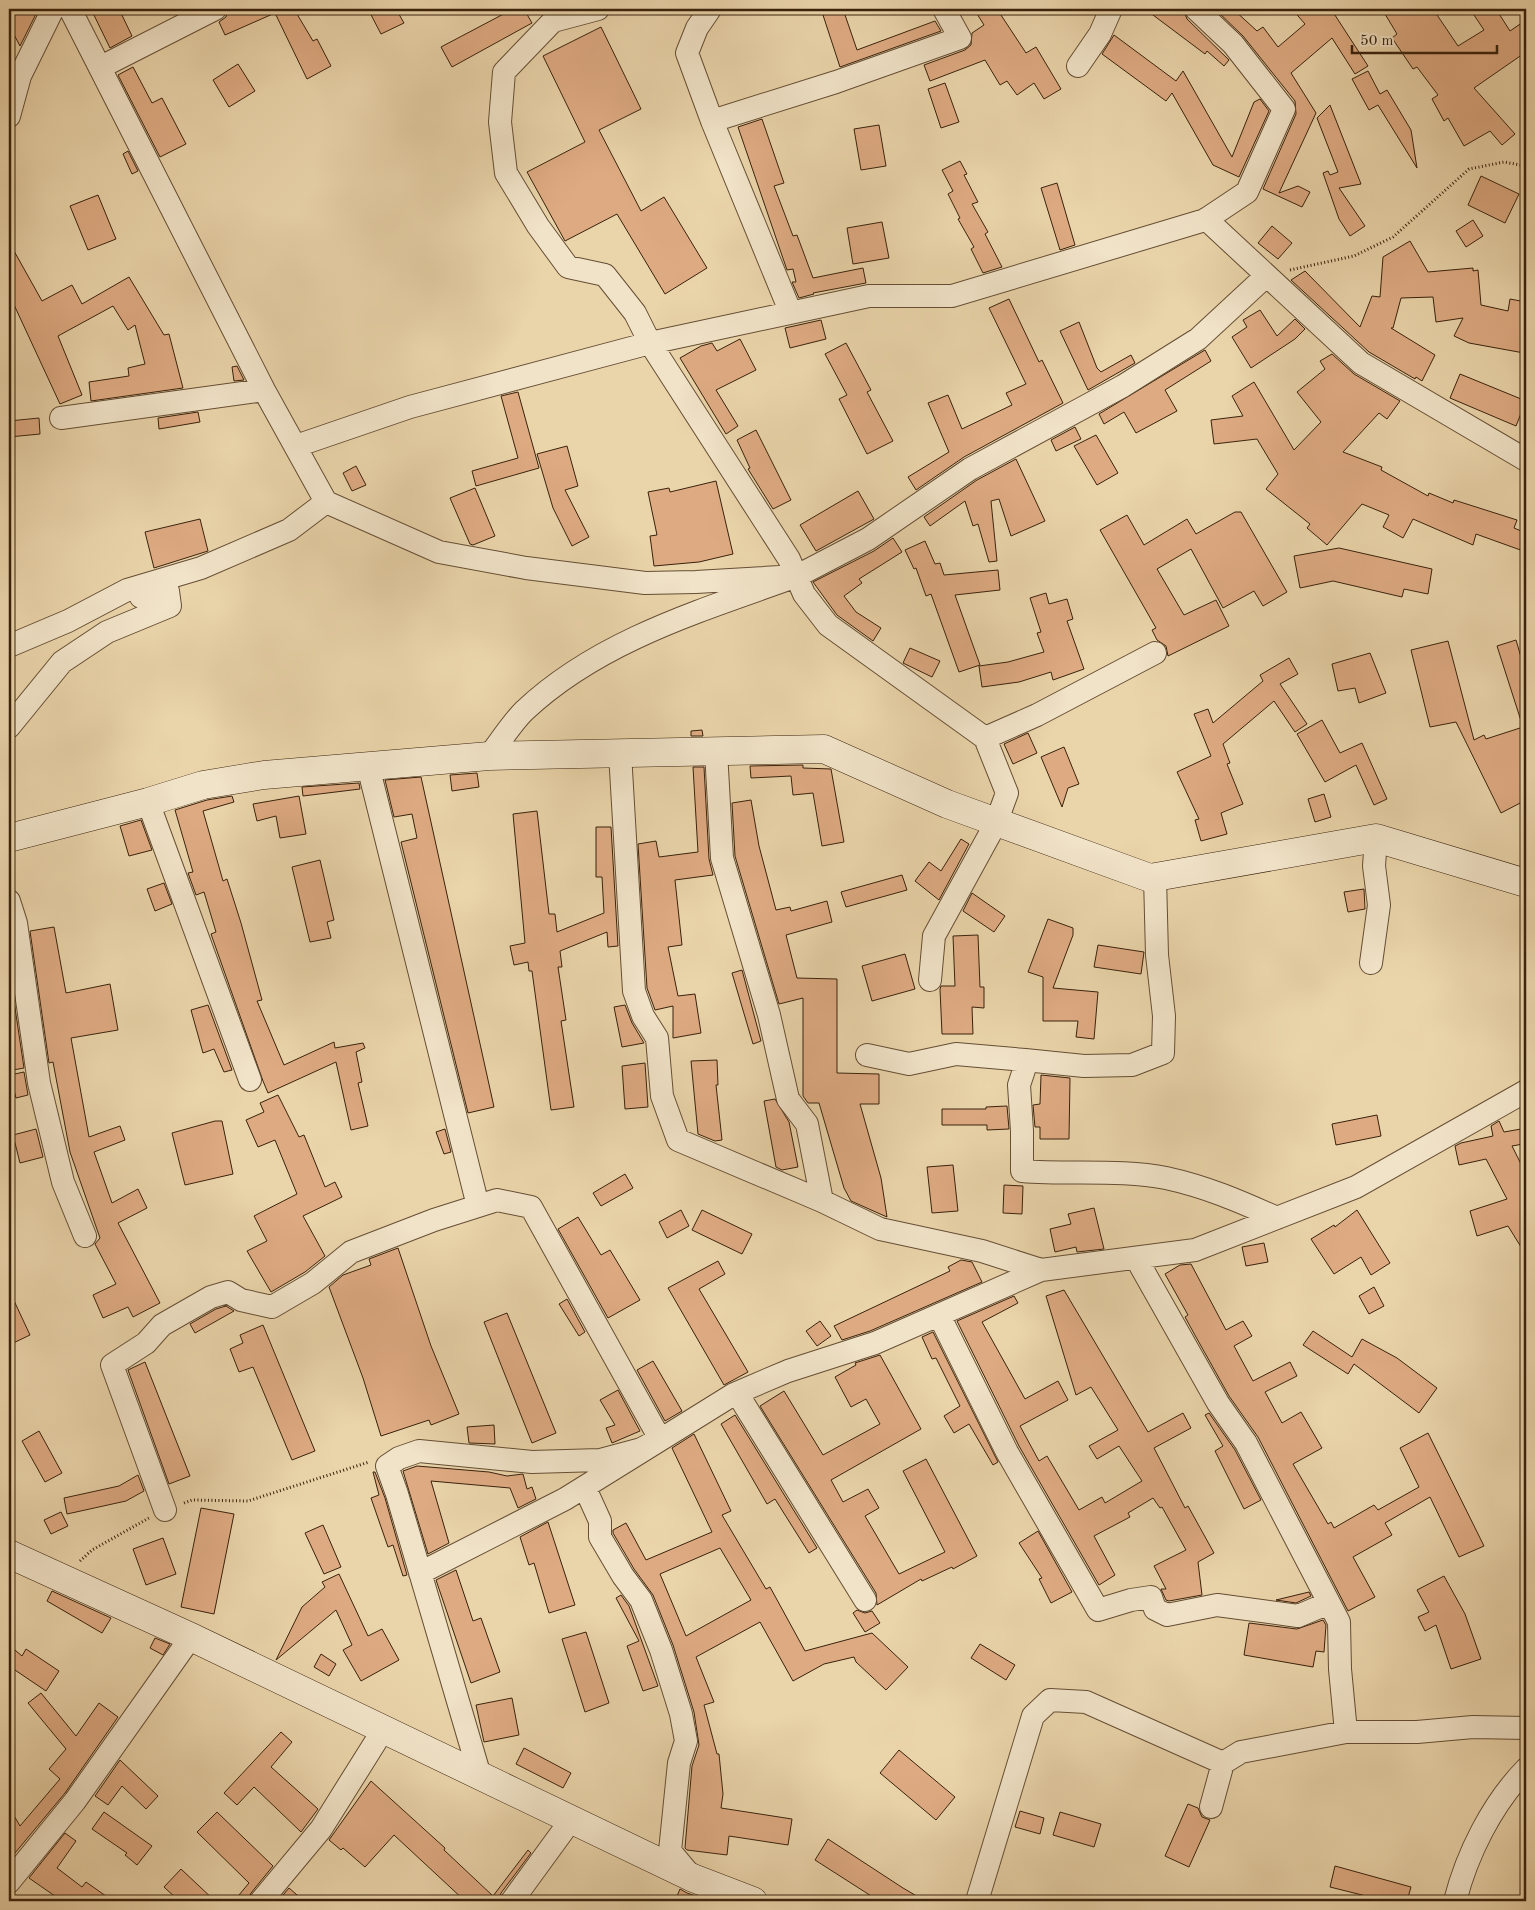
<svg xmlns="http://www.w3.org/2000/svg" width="1535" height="1910" viewBox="0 0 1535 1910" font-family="'Old Standard TT',serif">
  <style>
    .building { fill: #deaa82; stroke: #39220c; fill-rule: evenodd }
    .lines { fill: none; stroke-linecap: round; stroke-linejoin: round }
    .street-casing { stroke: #654e34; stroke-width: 24 }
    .secondary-casing { stroke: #39220c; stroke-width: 29 }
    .path { stroke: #39220c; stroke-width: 3; stroke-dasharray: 1 2.5; stroke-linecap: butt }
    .street { stroke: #f1e3c8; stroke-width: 22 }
    .secondary { stroke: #f1e3c8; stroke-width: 28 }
  </style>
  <rect width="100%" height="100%" fill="#ead4aa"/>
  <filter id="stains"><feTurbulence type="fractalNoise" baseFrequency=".004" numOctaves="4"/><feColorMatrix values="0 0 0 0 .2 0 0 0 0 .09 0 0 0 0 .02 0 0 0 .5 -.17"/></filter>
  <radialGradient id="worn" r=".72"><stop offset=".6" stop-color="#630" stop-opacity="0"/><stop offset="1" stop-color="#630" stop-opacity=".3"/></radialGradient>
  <path class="building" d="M9,9H33L36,14L20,46L9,25Z
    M91,9H119L132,36L110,48Z
    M228,9H294L313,41L317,39L331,66L307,79L275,13L225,35L219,22L226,17Z
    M368,9H396L404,23L381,34Z
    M513,9H524L532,23L452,67L441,47Z
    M821,9H843L857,50L935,21L941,31L840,67Z
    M974,9H997L1026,53L1036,47L1061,89L1044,99L1034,83L1017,95L1007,81L1000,85L985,60L930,81L924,65L965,50L971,45L972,33L984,25Z
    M1145,9H1183L1187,19L1229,60L1224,66L1207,51L1205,54Z
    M1215,9H1233L1257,31L1263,27L1278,47L1305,24L1292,9H1331L1368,66L1355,74L1332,38L1291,73L1316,113L1279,193L1298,186L1310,192L1302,207L1263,189L1296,114L1295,101L1243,36Z
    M1382,9H1433L1458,46L1484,30L1470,9H1496L1510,31L1526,20V52L1474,88L1515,134L1502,145L1490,131L1464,146L1448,118L1444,121L1432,99L1438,95L1417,67L1413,69L1392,38L1397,34Z
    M601,27L641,109L599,130L641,211L664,197L707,268L665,294L617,214L565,241L527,172L585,142L543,56Z
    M1114,35L1176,81L1183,71L1232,157L1254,102L1260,99L1269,111L1239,177L1213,165L1172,93L1166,101L1102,54Z
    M238,64L255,91L229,107L213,80Z
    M133,67L152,103L162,98L186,144L160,157L118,75Z
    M1368,71L1380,94L1387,90L1411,130L1417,168L1378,105L1369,110L1352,79Z
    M945,83L959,122L941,128L928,89Z
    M1330,105L1361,184L1339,188L1365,226L1350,236L1339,219L1323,173L1328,171L1330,175L1338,172L1317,118Z
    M762,119L784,183L774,186L793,236L797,235L813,278L863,268L866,283L813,293L814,294L799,298L792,282H796L793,269L787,270L738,127Z
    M879,125L886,166L861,170L854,129Z
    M128,151L138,171L132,174L123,154Z
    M960,161L967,174L964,175L978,202L972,204L988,232L985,234L1002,267L983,273L971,249L974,247L958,219L960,218L948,194L953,191L942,170Z
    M1481,176L1519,194L1505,223L1468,205Z
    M1057,183L1075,245L1060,250L1041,188Z
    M98,195L116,239L88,250L70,206Z
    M1473,220L1483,236L1466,247L1456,231Z
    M882,222L889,258L853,264L847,228Z
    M1272,226L1292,243L1278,259L1258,243Z
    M1410,241L1428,272L1473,268V271L1478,270L1481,305L1508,311L1510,299L1526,302L1524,353L1469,343L1454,336L1463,318L1436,322L1433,297L1401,298L1393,328H1391L1435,355L1422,381L1416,377L1415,379L1369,352L1291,280L1305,271L1360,327L1372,296L1380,297L1383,257Z
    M9,242L42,301L72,285L82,304L129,277L164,335L169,334L183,388L91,401L89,382L129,376L128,368L145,364L135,325L128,330L113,306L58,336L82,395L60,404L9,294Z
    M1009,299L1039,362L1042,360L1063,403L964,457L916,490L908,477L949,452L928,403L948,395L962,429L1012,405L1006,393L1026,384L989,308Z
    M1260,310L1277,336L1295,319L1305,329L1295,339L1251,368L1232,337L1247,327L1243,320Z
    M821,320L826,339L790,348L785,328Z
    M1079,322L1097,368L1101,372L1131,355L1135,363L1088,390L1060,331Z
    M740,339L756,370L716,390L738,426L726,434L680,358L701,346L712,343L717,351Z
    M846,343L871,390L867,392L893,441L867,454L839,399L847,395L825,354Z
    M1205,350L1211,361L1165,390L1177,411L1136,433L1124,412L1104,424L1099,414Z
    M1332,354L1354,374L1400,401L1387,419L1379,413L1343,452L1382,467L1381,470L1428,496L1429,493L1453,503L1454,500L1517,520L1514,528L1526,533V552L1476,534L1473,545L1413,519L1403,538L1383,527L1389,515L1362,504L1327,545L1307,528L1310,524L1266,489L1278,474L1257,439L1214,444L1211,420L1243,416L1232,396L1254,382L1294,450L1321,422L1297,392L1325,369L1320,361Z
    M237,366L244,380L234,381L232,367Z
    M1460,374L1526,401L1516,426L1450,398Z
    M518,392L539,468L476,486L472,471L518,458L501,396Z
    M198,412L200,422L159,429L158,418Z
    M39,418L40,434L9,437V421Z
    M1075,427L1081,439L1056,451L1051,440Z
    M756,430L791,500L773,509L748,469L750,468L737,440Z
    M1096,435L1118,473L1097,485L1074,446Z
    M567,446L578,486L565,490L589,537L572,546L553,508L537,454Z
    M1016,459L1045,521L1011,536L999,499L991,501L997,561L989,562L978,524L973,526L965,501L930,526L924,517L977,480Z
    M356,466L366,485L352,491L343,473Z
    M716,481L733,554L699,562L654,566L650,536L657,535L648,492L669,488L670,492Z
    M475,488L495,536L473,545L470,544L450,498Z
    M858,491L874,519L816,551L800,525Z
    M1235,512H1241L1287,592L1263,606L1254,591L1223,608L1191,549L1157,569L1184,615L1216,600L1229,626L1168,656L1166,646L1157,640L1152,630L1156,628L1100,530L1127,515L1144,545L1187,519L1196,534Z
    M200,519L208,551L154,568L145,532Z
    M893,538L902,552L859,579L862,583L844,596L856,612L881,628L873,641L837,615L813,582L874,551Z
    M925,541L935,564L940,563L944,575L998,570L1000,590L955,595L980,665L959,672L931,594L926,596L916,568L914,569L905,550Z
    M1339,548L1432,569L1428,594L1404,589L1402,597L1333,581L1300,588L1294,556Z
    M1046,593L1049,604L1067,599L1073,619L1067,621L1084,669L1053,680L1051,672L1019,682L982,687L979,666L1008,662L1044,652L1037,633L1041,632L1030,598Z
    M1516,640L1526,674V800L1501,813L1456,722L1430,727L1411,650L1448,641L1474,740L1484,735L1486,739L1523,727L1497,646Z
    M910,648L940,661L932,677L903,663Z
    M1370,653L1386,693L1359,703L1355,688L1338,691L1332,664Z
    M1289,658L1298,674L1280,684L1307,724L1295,732L1274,701L1223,744L1230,763L1227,764L1243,804L1221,813L1227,834L1201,841L1195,820L1199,819L1177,772L1211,756L1194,714L1208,709L1213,723L1263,681L1260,675Z
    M1322,720L1340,753L1362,743L1387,799L1374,805L1356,765L1325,782L1297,734Z
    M702,730L703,736H691V731Z
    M1028,733L1037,753L1013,764L1004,744Z
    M1064,747L1079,784L1068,788L1062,807L1041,757Z
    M803,765V768L831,769L844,842L822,846L813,793L793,795L791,776L751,778L750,766Z
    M693,767H704L709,859L713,875L675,880L682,945L668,947L678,996L695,994L701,1033L673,1038V1006L655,1010L647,988L638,844L656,841L659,857L698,852Z
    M477,773L479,787L452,791L450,775Z
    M421,777L494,1107L468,1113L401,842L417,838L412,814L394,817L385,780Z
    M359,783L360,789L303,796L302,787Z
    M1324,794L1331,817L1315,822L1308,799Z
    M232,796L234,802L203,811L223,881L227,879L241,923L262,1000L257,1001L284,1065L334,1042L335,1048L363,1043L365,1048L356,1052L362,1082L358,1083L368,1126L351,1130L336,1062L268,1093L263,1081L211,934L216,932L204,892L196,895L188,873L193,872L175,810L207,800Z
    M299,796L306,834L280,838L276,816L257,821L253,804Z
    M751,800L759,846L776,910L790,907L791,911L827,901L832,922L786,935L797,978L837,979V1073L879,1074V1104H860L881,1178L887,1217L851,1201L844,1188L819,1103H808L803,1096V998L779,1004L735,856L732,803Z
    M537,811L549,914H555L557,932L604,913L602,877H596V827H611L618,946L608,947L607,932L560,951L562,967H558L566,1020L561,1021L574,1107L551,1110L532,971H529L528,962L514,965L510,946L525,943L513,814Z
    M141,820L152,850L129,856L120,826Z
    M961,839L969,844L939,900L915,881L929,862L941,871Z
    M320,860L334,920L327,922L331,938L310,942L292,867Z
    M902,875L907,890L846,907L841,892Z
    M164,883L172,904L155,911L147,889Z
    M1364,889L1365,909L1348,912L1344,892Z
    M972,893L1005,916L994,932L963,911Z
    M1048,919L1073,928V935L1053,988L1098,992L1094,1039L1076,1037L1078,1021H1043V977L1028,972Z
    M54,927L66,993L110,984L118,1030L71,1038L89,1137L120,1126L125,1140L94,1152L112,1203L138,1189L147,1208L118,1223L160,1303L133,1317L128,1307L103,1318L93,1295L116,1284L95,1244L100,1238L70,1152L53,1062L49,1063L30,931Z
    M978,935L980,987H984V1008L972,1007L973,1034H942L940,989L941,986H955L953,936Z
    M1098,945L1144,952L1141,974L1094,967Z
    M905,954L915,989L872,1001L862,966Z
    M742,970L761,1041L753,1044L732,973Z
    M14,1001L24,1068L13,1070L9,1049V1002Z
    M208,1005L232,1070L224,1072L214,1049L203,1053L191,1010Z
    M625,1005L632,1023L644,1043L622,1047L614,1007Z
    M717,1060L718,1085H716L722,1140L715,1141L698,1134L691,1061Z
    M645,1063L648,1107L625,1109L622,1066Z
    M24,1072L28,1095L16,1098L10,1075Z
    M1041,1075L1070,1078L1069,1139H1040V1127H1035L1033,1105L1040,1104Z
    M278,1095L299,1137L304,1135L325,1187L335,1182L342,1197L303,1216L325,1256L305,1272L271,1292L247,1251L267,1241L254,1216L297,1194L275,1140L258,1147L246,1120L264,1112L260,1103Z
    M775,1099L789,1122L798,1167L782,1170L776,1167L764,1101Z
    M1007,1106L1009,1129L987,1130V1125H942V1109H986V1107Z
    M1377,1115L1381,1136L1336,1145L1332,1124Z
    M215,1121H222L233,1174L185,1185L172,1133Z
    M1499,1121L1504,1132L1521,1129L1523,1144L1512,1146L1526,1174V1255L1508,1226L1477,1236L1470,1211L1507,1199L1486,1159L1459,1165L1455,1146L1461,1143L1493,1136L1491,1126Z
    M36,1129L43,1157L20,1163L13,1135Z
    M445,1129L451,1152L444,1154L436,1132Z
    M953,1165L958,1211L932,1213L927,1167Z
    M625,1174L633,1188L601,1206L593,1193Z
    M1004,1185L1023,1186L1022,1214L1003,1213Z
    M1094,1208L1104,1249L1077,1252L1076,1247L1055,1252L1050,1229L1071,1224L1068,1214Z
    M681,1210L689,1226L667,1238L659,1222Z
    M702,1210L752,1234L742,1254L692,1230Z
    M1357,1210L1390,1263L1371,1275L1361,1257L1334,1274L1311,1239L1334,1225L1335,1227Z
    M578,1217L601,1255L610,1250L640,1300L608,1318L558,1229Z
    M1264,1243L1268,1262L1246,1266L1242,1247Z
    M398,1248L431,1346L459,1414L431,1425L429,1420L381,1436L363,1378L329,1287L343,1275L371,1265L369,1259Z
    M961,1260L972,1262L982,1282L870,1331L842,1340L834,1326L950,1271L948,1267Z
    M718,1261L725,1274L699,1289L748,1372L724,1385L668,1288Z
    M1191,1264L1226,1330L1243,1321L1252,1336L1234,1346L1253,1381L1290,1362L1297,1376L1265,1392L1282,1423L1301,1412L1322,1448L1293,1464L1328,1524L1331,1522L1334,1528L1374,1505L1378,1510L1419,1487L1400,1448L1428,1433L1484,1546L1459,1557L1430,1497L1385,1523L1392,1535L1353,1557L1375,1597L1348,1611L1258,1437L1229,1396L1196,1337L1185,1317L1188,1315L1165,1274L1180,1265Z
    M1374,1287L1384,1306L1369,1314L1359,1296Z
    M9,1290L30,1335L9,1345Z
    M1064,1290L1148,1432L1183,1413L1191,1428L1154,1448L1185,1508L1188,1506L1214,1553L1198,1562L1202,1595L1169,1601L1166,1600L1161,1589H1166L1154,1566L1186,1550L1162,1507L1160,1508L1153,1498L1128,1513L1130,1517L1094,1536L1115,1575L1099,1585L1019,1446L957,1321L1014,1296L1018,1303L982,1322L1025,1399L1058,1381L1068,1400L1020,1426L1039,1461L1047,1456L1079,1510L1102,1497L1105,1503L1142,1481L1119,1446L1097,1459L1089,1446L1118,1430L1091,1387L1076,1395L1046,1296Z
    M567,1299L585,1332L579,1336L559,1304Z
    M226,1306L234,1311L195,1333L190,1324L216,1309Z
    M507,1313L556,1433L532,1443L484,1322Z
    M820,1321L831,1336L817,1346L806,1331Z
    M263,1325L315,1451L292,1460L253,1367L239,1372L230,1349L243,1343L240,1335Z
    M1313,1331L1352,1357L1362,1339L1397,1358L1437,1388L1419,1413L1354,1364L1348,1374L1303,1345Z
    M933,1332L998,1462L993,1465L969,1424L954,1433L944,1416L960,1406L936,1358L932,1359L922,1337Z
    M880,1355L921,1429L831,1480L843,1502L868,1489L879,1508L865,1516L899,1574L945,1552L903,1471L926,1459L977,1556L953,1569L952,1567L922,1581L921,1579L877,1605L876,1593L760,1406L784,1391L823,1455L880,1424L866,1399L851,1407L835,1377L856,1365L855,1363Z
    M653,1361L682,1411L665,1421L637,1370Z
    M145,1362L190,1476L169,1484L128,1370Z
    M618,1390L640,1431L612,1443L606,1428L615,1425L600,1400Z
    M1209,1413L1235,1450L1261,1500L1244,1509L1215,1451L1223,1446L1205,1415Z
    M735,1415L817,1548L809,1553L775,1499L767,1504L721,1424Z
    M494,1425L495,1444L469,1443L467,1427Z
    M39,1431L62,1473L45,1482L22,1441Z
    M694,1434L731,1511L722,1515L766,1589L770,1587L805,1651L872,1633L908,1667L886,1690L856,1662L854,1657L824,1664L793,1681L760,1622L696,1657L714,1702L704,1705L717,1754H719L723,1794L721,1808L792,1819L788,1845L729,1836L727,1855L687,1850L685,1848L692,1766L699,1745L694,1712L673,1645L653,1595L634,1569L613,1533V1530L626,1523L646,1560L712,1532L672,1448ZM720,1548L751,1600L686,1636L660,1574Z
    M417,1466L489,1472L507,1476L523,1474L527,1489L532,1487L536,1499L518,1508L510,1488L431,1481L449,1543L428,1554L403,1471Z
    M373,1472H375L385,1498L407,1575L403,1576L393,1545L388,1547L371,1498L379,1495Z
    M138,1475L144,1491L126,1501L67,1514L64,1498L119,1486Z
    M201,1508L234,1514L214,1614L181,1607Z
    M61,1512L68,1526L51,1534L44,1520Z
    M548,1522L575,1605L549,1613L534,1563L529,1565L520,1537Z
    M323,1525L341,1567L324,1574L305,1533Z
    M1038,1531L1072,1592L1051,1603L1039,1579L1042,1578L1019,1543Z
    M163,1538L176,1574L146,1585L133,1549Z
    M456,1570L473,1621L481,1618L500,1672L471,1683L436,1580Z
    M339,1574L368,1636L382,1629L399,1660L361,1681L343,1650L352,1645L336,1610L276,1660L302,1607L325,1587L322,1582Z
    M1444,1576L1465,1614L1481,1659L1451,1669L1436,1625L1425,1631L1418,1617L1429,1612L1417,1590Z
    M52,1591L111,1618L102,1633L47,1601Z
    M1309,1592L1311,1596L1296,1603L1276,1600Z
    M621,1595L629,1606L658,1686L643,1691L627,1646L639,1641L616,1598Z
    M857,1610L865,1613L872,1611L880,1623L865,1632L853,1613Z
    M1323,1620L1326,1625L1324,1652L1316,1651L1313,1667L1244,1655L1249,1623L1297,1629Z
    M586,1632L609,1703L585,1712L562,1639Z
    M155,1638L170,1644L163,1655L150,1648Z
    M980,1644L1015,1665L1006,1680L971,1658Z
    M9,1645L22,1656L26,1649L59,1671L46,1691L9,1666Z
    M321,1654L336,1664L329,1676L314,1667Z
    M41,1693L76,1736L99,1703L118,1717L65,1793L15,1853L9,1857V1807L20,1826L60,1779L49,1769L66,1749L28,1703Z
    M512,1698L519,1735L484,1742L476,1705Z
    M281,1732L292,1742L271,1767L318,1809L301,1832L254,1787L237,1805L224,1793Z
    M524,1748L571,1773L563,1788L516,1764Z
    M899,1750L955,1797L936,1820L880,1773Z
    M120,1760L158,1796L146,1809L122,1786L108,1805L95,1796Z
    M371,1781L445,1848L444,1850L493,1896L528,1850L531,1853L501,1893L499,1901H465L394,1835L365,1867L343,1848L341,1850L329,1840Z
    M1188,1804L1198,1808L1202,1817L1210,1820L1189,1867L1165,1856Z
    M1020,1811L1044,1818L1040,1834L1015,1827Z
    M104,1812L152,1846L137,1865L125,1855L127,1853L92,1829Z
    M217,1812L273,1866L251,1893L248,1901H234L249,1883L197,1832Z
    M1060,1812L1101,1824L1094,1847L1053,1835Z
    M65,1833L76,1841L57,1868L82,1887L86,1882L113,1901H62L29,1878Z
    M828,1839L903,1888L925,1901H879L815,1860Z
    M1335,1866L1411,1887L1407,1901H1386L1330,1887Z
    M181,1869L215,1901H179L164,1887Z
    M289,1888L304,1901H278Z
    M680,1889L687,1893L710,1901H675Z"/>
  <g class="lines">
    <g class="street-casing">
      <path id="street" d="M70,9L264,390L326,502
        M598,9L553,21L504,72L500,122L506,173L538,226L568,267L605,275L635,313L650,343L789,559L804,594L828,625L985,738L1007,793L996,823L934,936L930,980
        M710,9L697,28L687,53L712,121L790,311
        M1078,66L1100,34L1111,9
        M101,67L215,9
        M9,116L20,76L53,9
        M712,121L836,82L960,38L944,9
        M1206,219L1361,363L1526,460
        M61,418L264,390
        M296,446L410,407L650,343L869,296H952L1205,220L1247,192L1284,109L1233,44L1196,9
        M797,576L868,539L970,469L1123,386L1198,339L1266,276
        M9,646L68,621L127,590L201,568L289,530L326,502L439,552L526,568L645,583L696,582L797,576C703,610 599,640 524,711C511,724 500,742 489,756
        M9,727L62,662L107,632L170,606L168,591L141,597
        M985,738L1037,715L1155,653
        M716,751L722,858L769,1015L788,1099L807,1124L822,1201L880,1229L982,1251L1041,1270
        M620,753L634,991L643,1016L657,1038L662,1096L678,1140L822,1201
        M368,766L478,1206
        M148,802L250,1080
        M9,901L16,923L39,1083L63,1182L85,1236
        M1371,963L1379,905L1374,866L1376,838
        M867,1055L909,1064L956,1054L1025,1060L1024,1070L1019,1085L1022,1131V1171C1069,1175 1121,1169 1166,1178C1207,1187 1239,1201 1277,1218
        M1025,1060L1084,1066L1132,1065L1163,1053L1164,1016L1157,955L1155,877
        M1136,1258L1218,1403L1246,1443L1339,1622L1340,1669L1346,1732
        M939,1315L1007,1452L1098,1610L1131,1600L1151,1597L1155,1609L1167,1615L1217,1605L1298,1616L1329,1603
        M737,1393L865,1600
        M585,1488L600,1521V1537L623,1576L641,1600L661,1650L681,1714L686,1741L679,1763L670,1851L690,1875
        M165,1510L112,1365L146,1343L162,1325L211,1297L228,1292L241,1300L272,1307L313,1283L351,1252L434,1220L497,1200L531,1207L660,1439L641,1449L600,1460L532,1462L419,1451L399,1458L387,1466L397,1494L480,1776
        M420,1573L565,1499L734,1394L788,1371L875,1343L1041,1270L1195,1250L1356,1187L1526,1091
        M1211,1807L1223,1763
        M9,1882L75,1801L191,1637
        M261,1901L321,1829L383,1730
        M512,1901L571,1820
        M977,1901L1033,1716L1050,1700L1086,1702L1223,1763L1241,1752L1346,1732H1417L1473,1727L1526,1728
        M1455,1901C1467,1854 1492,1804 1526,1769"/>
    </g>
    <g class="secondary-casing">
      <path id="secondary" d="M9,838L148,802L203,785L264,775L489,756L824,749L947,804L1150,878L1376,838L1526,883
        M9,1554L191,1637L693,1878L753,1901"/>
    </g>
    <path class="path" d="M1290,270L1354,256L1393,237L1469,169L1504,162L1526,166
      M184,1503L192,1500L248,1501L369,1462
      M80,1561L92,1550L149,1518"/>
    <use href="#street" class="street"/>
    <use href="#secondary" class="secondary"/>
  </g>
  <rect width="1535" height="1910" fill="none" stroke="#ead4aa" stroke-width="30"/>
  <rect x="10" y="10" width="1515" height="1890" fill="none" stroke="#39220c" stroke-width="2.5"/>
  <rect x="15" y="15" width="1505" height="1880" fill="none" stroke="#39220c"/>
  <path d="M1352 45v8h145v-8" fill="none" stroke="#39220c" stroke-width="2.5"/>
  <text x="1360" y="45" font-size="15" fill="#39220c" stroke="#f1e3c8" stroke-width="4" paint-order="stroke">50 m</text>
  <rect width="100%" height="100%" filter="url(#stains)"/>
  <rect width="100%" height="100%" fill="url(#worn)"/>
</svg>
